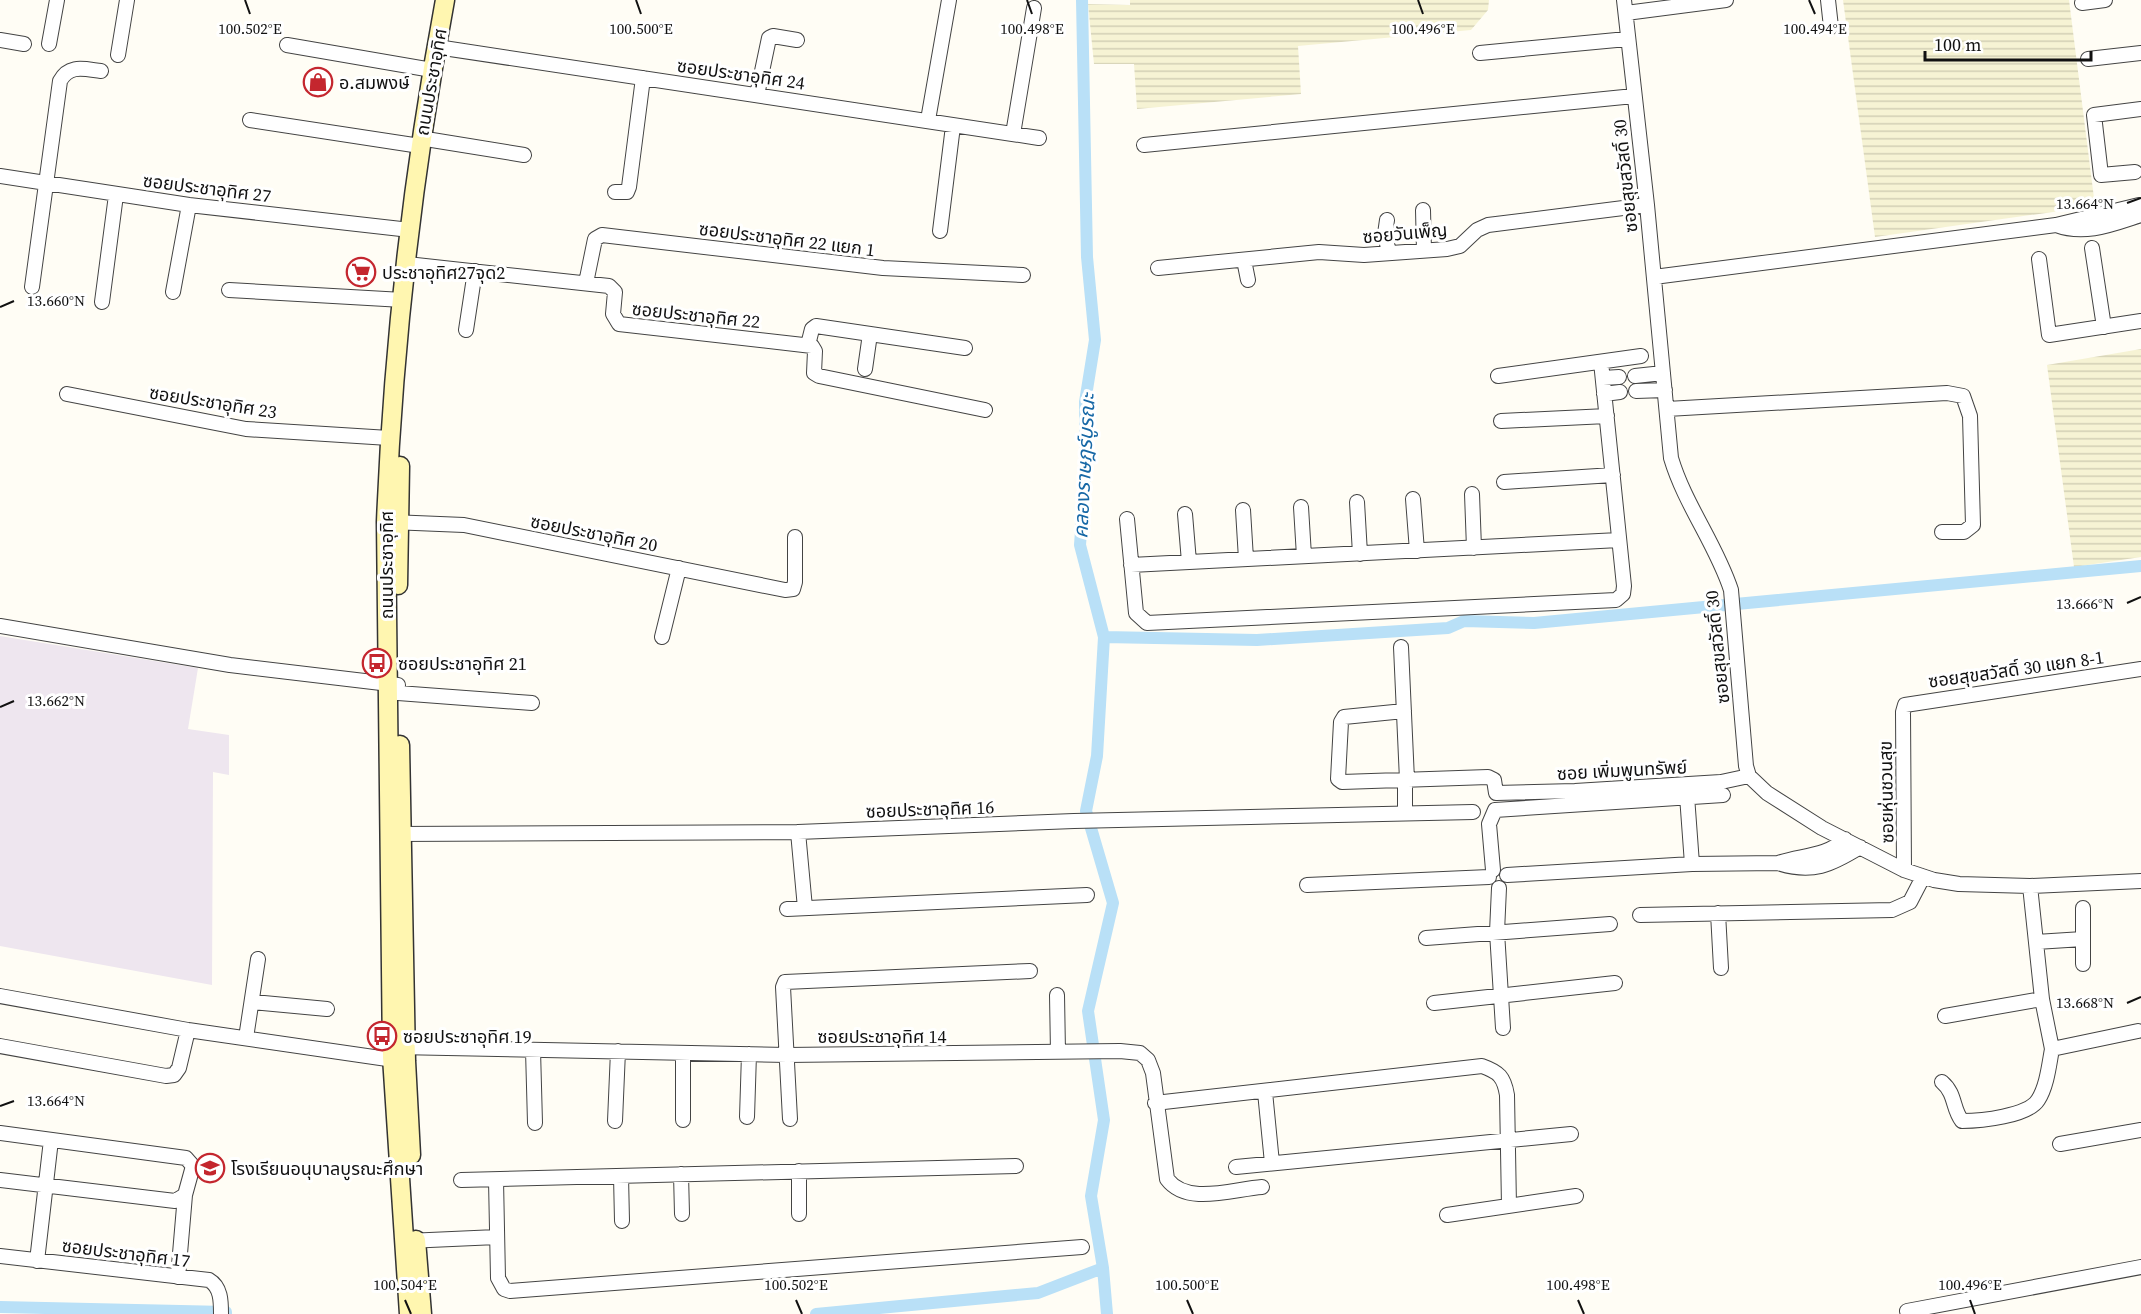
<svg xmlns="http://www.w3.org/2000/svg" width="2141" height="1314" viewBox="0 0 2141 1314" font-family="'Source Serif 4','Noto Sans Thai',serif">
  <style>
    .industrial { fill: #eee6ef }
    .farmland { fill: url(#farmland-rules) }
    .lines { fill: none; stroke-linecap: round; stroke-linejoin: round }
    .canal { stroke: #b9e0f7; stroke-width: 12 }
    .street-casing { stroke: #444; stroke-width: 16 }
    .secondary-casing { stroke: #333; stroke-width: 21 }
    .street { stroke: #fff; stroke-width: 14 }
    .secondary { stroke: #fff6b0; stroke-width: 18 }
    .ticks { fill: none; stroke: #111; stroke-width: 2 }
    .labels { text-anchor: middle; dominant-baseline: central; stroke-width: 6; stroke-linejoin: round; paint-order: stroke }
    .street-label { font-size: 18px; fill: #111; stroke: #fff }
    .poi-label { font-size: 18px; fill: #111; stroke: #fff; text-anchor: start }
    .water-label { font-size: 20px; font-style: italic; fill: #1768a6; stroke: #fff }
    .ticks-label { font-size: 15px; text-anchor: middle; fill: #111; stroke: #fff; stroke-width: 6; stroke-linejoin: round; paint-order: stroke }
  </style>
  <defs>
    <pattern id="farmland-rules" width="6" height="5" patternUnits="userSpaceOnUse" patternTransform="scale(1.5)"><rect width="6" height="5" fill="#f6f3d4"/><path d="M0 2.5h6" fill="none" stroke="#d2cfb5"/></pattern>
  </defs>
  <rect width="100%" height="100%" fill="#fffdf5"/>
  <path class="industrial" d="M0,636L198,668L188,729L229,735V775L213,772L212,985L0,946Z"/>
  <path class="farmland" d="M1130,0H1489L1488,10L1471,30L1298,46L1301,94L1137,109L1134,64H1094L1088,4L1130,5Z
    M1843,0H2069L2095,206L1875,237Z
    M2141,349V557L2074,567L2047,365Z"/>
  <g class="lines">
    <path class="canal" d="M1082,0L1087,257L1095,340L1085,402L1086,464L1080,545L1104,637L1097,756L1086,811L1113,903L1088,1011L1104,1120L1091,1196L1103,1268L1107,1314
      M1104,637L1257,640L1448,628L1464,621L1534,623L2141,566
      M0,1307L226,1312V1314
      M816,1314L1038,1293L1103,1268"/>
    <g class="street-casing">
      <path id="street" d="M1624,0L1647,205L1671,458C1685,505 1716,544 1731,590L1746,766L1749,776L1767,793L1822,828L1904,870L1934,880L1959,884L2030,886L2141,881
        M1828,0L1831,27
        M2082,3L2105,0
        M1626,13L1726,0
        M0,40L24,44
        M49,44L57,0
        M287,45L432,70
        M437,47L1039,138
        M1480,53L1627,39
        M118,55L127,0
        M2088,59L2141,53
        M757,95L769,38L773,36L797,40
        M250,120L420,146
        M928,120L949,0
        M1013,134L1034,8
        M432,140L524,155
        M1144,145L1634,96
        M2135,172L2101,175L2094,115L2141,109
        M0,176L189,205L410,230
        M615,192H627L629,187L643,78
        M1423,210L1424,251
        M1387,220L1385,234L1389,253
        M2056,225C2085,236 2113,224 2141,215
        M940,231L953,126
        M2092,248L2104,327
        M2039,259L2049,335L2141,321
        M1244,260L1248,280
        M407,264L609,286L615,292L613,314L619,324L812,346L815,351L814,373L819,376L985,410
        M1158,268L1319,252L1364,255L1447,249L1460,246L1477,230L1488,225L1647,205
        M1654,277L2056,225L2139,205
        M586,283L595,239L602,235L883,268L1023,275
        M32,287L60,81C69,64 84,69 101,71
        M229,290L403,300
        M173,292L189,205
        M102,302L116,195
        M466,330L475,271
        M808,345L812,329L816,326L965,348
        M865,369L870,334
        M1498,376L1641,356
        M1635,376L1663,373
        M1603,378L1619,377
        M1636,391L1665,390
        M67,394L246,429L389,438
        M1604,394L1620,392
        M1667,409L1947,393L1963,396L1970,416L1973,525L1964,532H1942
        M1501,421L1607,416
        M1504,482L1613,475
        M1472,494L1474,548
        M1413,499L1417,551
        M1357,502L1360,554
        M1301,507L1304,556
        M1243,510L1246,559
        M1185,514L1189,562
        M1127,519L1136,613L1147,623L1616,600L1623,594L1624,586L1601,362
        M391,522L464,525L785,590L793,589L795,582V537
        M1131,565L1619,540
        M0,626L230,665L398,685
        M662,637L679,568
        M1401,647L1407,780
        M398,693L532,703
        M1404,711L1344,717L1341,722L1338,779L1342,782L1488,777L1494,780L1496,793L1575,791L1721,782L1749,776
        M1687,796L1692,864
        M1405,813V785
        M798,832L805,908
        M394,834L798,832L1074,821L1473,812
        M1845,839C1826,857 1801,855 1778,863C1812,874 1831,865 1860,847
        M1493,870L1489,824L1495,810L1723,795
        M1904,870L1903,712L1905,705L2141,669
        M1507,875L1692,864L1778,863
        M1307,885L1489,877
        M2030,886L2042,999L2052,1049L2138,1031
        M1499,888L1497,932L1503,1028
        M2083,908V964
        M787,909L1087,895
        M1718,913L1721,968
        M1640,915L1892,910L1910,902L1923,877
        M1426,938L1610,924
        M2036,942L2083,939
        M1057,995L1058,1052
        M0,996L188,1030L401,1061
        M253,1002L327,1009
        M1434,1003L1615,983
        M1945,1016L2042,999
        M246,1038L258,959
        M0,1046L166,1076L174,1075L179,1068L188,1030
        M397,1047L787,1055L1120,1051L1140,1053L1148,1060L1153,1073L1167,1179C1187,1206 1233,1189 1262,1187
        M533,1050L535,1123
        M1942,1082C1956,1094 1952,1108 1962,1121C1981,1121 2028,1116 2038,1100C2047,1086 2049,1065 2052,1049
        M1265,1092L1272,1163
        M1155,1103L1482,1066C1499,1072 1504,1077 1507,1095L1509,1206
        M747,1117L749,1054
        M790,1119L783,987L785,982L1030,971
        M683,1120V1053
        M615,1121L618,1051
        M0,1133L186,1158L193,1166L185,1195L175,1201L0,1180
        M2060,1144L2141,1130
        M1236,1167L1571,1134
        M681,1174L682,1214
        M621,1176L622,1221
        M461,1180L1016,1166
        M496,1180L498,1278L504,1289L510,1291L1082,1247
        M799,1214V1171
        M1447,1215L1576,1196
        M407,1241L497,1237
        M0,1256L209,1280C221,1287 221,1301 221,1314
        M37,1261L51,1140
        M178,1277L185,1195
        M1907,1311L2141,1267"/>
    </g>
    <g class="secondary-casing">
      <path id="secondary" d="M398,585L400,466
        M400,745L406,1061L411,1155
        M416,1240L422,1314
        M409,1314L392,1057L386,522C393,347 413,172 445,0"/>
    </g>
    <use href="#street" class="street"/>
    <use href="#secondary" class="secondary"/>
  </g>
  <path class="ticks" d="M245,0L250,14M636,0L641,14M1027,0L1032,14M1418,0L1423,14M1809,0L1815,14M2127,203L2141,198M0,307L14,301M2127,603L2141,597M0,707L14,701M2127,1003L2141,997M0,1106L14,1101M405,1300L411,1314M796,1300L802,1314M1187,1300L1193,1314M1578,1300L1584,1314M1970,1300L1975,1314"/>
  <defs>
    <g id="shop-ring" transform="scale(1.5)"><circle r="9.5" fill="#fff" stroke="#c4262e" stroke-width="1.5"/><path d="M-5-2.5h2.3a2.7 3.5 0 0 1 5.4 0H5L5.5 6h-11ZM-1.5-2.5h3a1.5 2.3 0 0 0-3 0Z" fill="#c4262e"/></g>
    <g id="supermarket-ring" transform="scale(1.5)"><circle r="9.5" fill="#fff" stroke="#c4262e" stroke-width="1.5"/><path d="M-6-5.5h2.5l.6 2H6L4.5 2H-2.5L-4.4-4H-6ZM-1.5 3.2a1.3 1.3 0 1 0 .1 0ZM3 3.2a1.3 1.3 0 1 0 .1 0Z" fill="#c4262e"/></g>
    <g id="bus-ring" transform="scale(1.5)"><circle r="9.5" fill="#fff" stroke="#c4262e" stroke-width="1.5"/><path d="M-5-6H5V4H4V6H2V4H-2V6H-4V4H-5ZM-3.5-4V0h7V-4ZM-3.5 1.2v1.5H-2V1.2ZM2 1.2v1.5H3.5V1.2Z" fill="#c4262e"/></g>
    <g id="school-ring" transform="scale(1.5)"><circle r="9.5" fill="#fff" stroke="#c4262e" stroke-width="1.5"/><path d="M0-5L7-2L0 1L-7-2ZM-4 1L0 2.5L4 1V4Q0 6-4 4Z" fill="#c4262e"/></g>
  </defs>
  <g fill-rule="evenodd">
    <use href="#shop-ring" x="318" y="82"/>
    <use href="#supermarket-ring" x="361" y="272"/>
    <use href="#bus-ring" x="377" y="663"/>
    <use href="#bus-ring" x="382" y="1036"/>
    <use href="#school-ring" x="210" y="1168"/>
  </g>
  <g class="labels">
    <g class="street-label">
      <text transform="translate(741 74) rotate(8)">ซอยประชาอุทิศ 24</text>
      <text transform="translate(431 82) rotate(-80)">ถนนประชาอุทิศ</text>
      <text transform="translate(1625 176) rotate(-96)">ซอยสุขสวัสดิ์ 30</text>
      <text transform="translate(207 188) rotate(7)">ซอยประชาอุทิศ 27</text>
      <text transform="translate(1405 233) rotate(-5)">ซอยวันเพ็ญ</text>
      <text transform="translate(787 239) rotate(7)">ซอยประชาอุทิศ 22 แยก 1</text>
      <text transform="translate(696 315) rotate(6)">ซอยประชาอุทิศ 22</text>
      <text transform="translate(213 402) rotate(9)">ซอยประชาอุทิศ 23</text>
      <text transform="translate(594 533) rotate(11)">ซอยประชาอุทิศ 20</text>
      <text transform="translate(386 565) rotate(-90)">ถนนประชาอุทิศ</text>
      <text transform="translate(1717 647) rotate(-96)">ซอยสุขสวัสดิ์ 30</text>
      <text transform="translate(2016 669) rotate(-8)">ซอยสุขสวัสดิ์ 30 แยก 8-1</text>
      <text transform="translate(1622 770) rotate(-3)">ซอย เพิ่มพูนทรัพย์</text>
      <text transform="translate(1886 792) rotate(-91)">ซอยหุ่นชวนสุข</text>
      <text transform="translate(930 809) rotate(-2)">ซอยประชาอุทิศ 16</text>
      <text x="882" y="1036">ซอยประชาอุทิศ 14</text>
      <text transform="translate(126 1253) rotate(7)">ซอยประชาอุทิศ 17</text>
    </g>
    <g class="poi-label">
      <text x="339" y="82">อ.สมพงษ์</text>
      <text x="382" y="272">ประชาอุทิศ27จุด2</text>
      <text x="398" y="663">ซอยประชาอุทิศ 21</text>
      <text x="403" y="1036">ซอยประชาอุทิศ 19</text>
      <text x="231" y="1168">โรงเรียนอนุบาลบูรณะศึกษา</text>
    </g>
    <g class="water-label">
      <text transform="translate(1084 466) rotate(-87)">คลองราษฎร์บูรณะ</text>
    </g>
  </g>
  <g class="ticks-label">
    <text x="250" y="34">100.502°E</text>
    <text x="641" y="34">100.500°E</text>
    <text x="1032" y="34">100.498°E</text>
    <text x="1423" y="34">100.496°E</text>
    <text x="1815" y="34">100.494°E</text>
    <text x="2085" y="209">13.664°N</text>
    <text x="56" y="306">13.660°N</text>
    <text x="2085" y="609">13.666°N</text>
    <text x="56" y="706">13.662°N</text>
    <text x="2085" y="1008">13.668°N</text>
    <text x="56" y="1106">13.664°N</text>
    <text x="405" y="1290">100.504°E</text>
    <text x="796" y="1290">100.502°E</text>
    <text x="1187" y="1290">100.500°E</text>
    <text x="1578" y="1290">100.498°E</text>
    <text x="1970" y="1290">100.496°E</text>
  </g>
  <path d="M1925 51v9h166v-9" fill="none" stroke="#111111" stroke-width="3"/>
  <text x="1934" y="51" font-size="18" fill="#111111" stroke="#ffffff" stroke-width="4.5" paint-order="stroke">100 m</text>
</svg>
